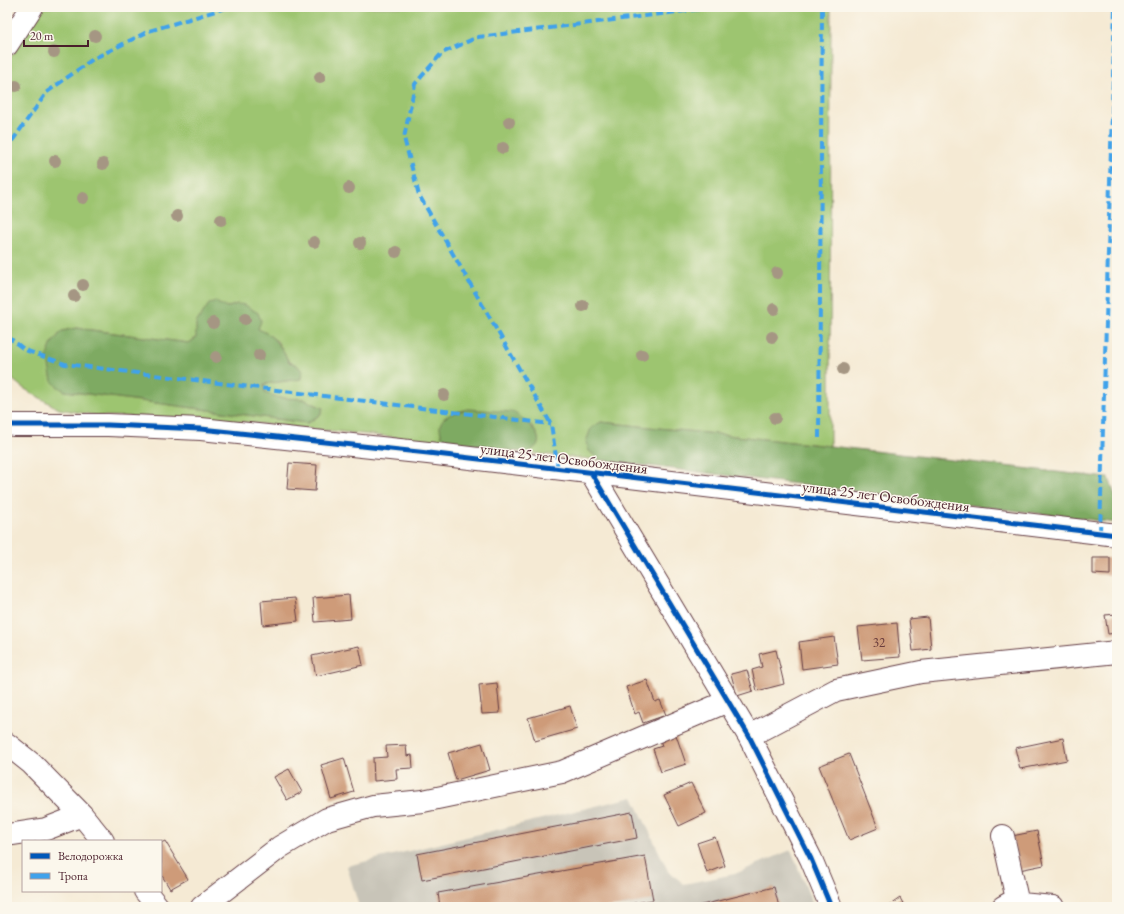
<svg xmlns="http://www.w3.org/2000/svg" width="1124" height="914" viewBox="0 0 1124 914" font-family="'EB Garamond',serif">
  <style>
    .industrial { fill: #c8c4b8 }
    .green { fill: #9dc570; stroke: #74724e; fill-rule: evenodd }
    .forest { fill: #7eaa62; stroke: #646446 }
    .building { fill: #ce9b79 }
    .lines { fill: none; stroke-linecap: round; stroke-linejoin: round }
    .minor-casing { stroke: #643d44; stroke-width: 24 }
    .minor { stroke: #fff; stroke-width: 22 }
    .quiet { stroke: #40a2eb; stroke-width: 4; stroke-dasharray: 8 4; stroke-linecap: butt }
    .cycleway-casing { stroke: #fbf7ec; stroke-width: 8 }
    .cycleway { stroke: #0057b8; stroke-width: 5 }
    .tree { fill: #a59683 }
    .labels { text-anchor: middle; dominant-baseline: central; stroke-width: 3; stroke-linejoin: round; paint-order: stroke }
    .number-label { font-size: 13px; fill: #6b3e3e }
    .street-label { font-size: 15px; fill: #4a1f2b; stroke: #fbf7ec }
  </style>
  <rect width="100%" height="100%" fill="#fbf7ec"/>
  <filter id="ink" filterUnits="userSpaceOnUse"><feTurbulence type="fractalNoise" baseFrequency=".025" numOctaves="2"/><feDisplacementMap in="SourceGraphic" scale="8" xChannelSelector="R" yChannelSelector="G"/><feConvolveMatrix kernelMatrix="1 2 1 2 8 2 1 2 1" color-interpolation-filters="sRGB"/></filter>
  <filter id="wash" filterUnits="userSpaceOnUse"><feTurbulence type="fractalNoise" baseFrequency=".012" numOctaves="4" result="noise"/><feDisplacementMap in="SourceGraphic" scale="16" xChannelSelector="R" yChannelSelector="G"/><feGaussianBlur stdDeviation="0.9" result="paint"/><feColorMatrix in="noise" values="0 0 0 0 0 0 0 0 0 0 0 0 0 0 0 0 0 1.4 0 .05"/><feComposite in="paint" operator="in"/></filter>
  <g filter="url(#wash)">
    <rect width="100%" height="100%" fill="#f5ead4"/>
    <path class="industrial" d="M633,797L668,871L684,884L735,874L791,850L814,907H359L347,866Z"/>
    <path class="green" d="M45,7H831L830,446L601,422L589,451L600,460L529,453C542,441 540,440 531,425L442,437L452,443L202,418L99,416L59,409L23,388L7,375V63L40,12ZM237,304L258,329L277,341L289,362L297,365L300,379L264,384L265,393L280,398L303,399L323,408L320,415L307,423L65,391L52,343L62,331L77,328L189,343L196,338L222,306L229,307Z"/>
    <path class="forest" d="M215,301L222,306L229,307L237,304L245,305L258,313L261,321L258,329C275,335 281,348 289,362L297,365L302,371L301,379L264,384L265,393L280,398L303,399L323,408L320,415L307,423L65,391L58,387L52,381L47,356L52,343L62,331L76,328L189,343L196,338V323L209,304Z
      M467,409L513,412C521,417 542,432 538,444C536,447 531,450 529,453L452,443L442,437C441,434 440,430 440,427C440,415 458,412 467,409Z
      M601,422L830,446L1109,478L1117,501V523L600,460L589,451L586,442L591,428Z"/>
    <g id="blocks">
      <path class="building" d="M289,463L317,465L315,491L287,489Z
        M1093,558H1110V575L1093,574Z
        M349,595L351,619L315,622L313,598Z
        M295,598L298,621L263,625L261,601Z
        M1117,614V633L1108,634L1105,615Z
        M928,617L931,649L913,651L909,619Z
        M897,623L900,657L862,660L858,627Z
        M834,637L838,664L802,669L799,642Z
        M359,646L363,665L316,676L312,656Z
        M776,650L784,684L757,691L752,670L762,667L759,654Z
        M747,670L753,691L737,696L731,674Z
        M647,680L655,702L660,700L666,715L643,723L639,712L635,714L626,687Z
        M497,683L500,713L482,714L479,685Z
        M570,706L577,729L535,741L528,718Z
        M676,735L686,764L661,772L653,749L662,746L660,740Z
        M1063,738L1067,760L1020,769L1015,748Z
        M482,743L490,770L456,780L448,753Z
        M406,745L407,756L412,755L413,768L396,769L397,779L374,781L373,758L387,757L386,746Z
        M849,754L878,828L849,840L819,766Z
        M344,758L354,792L331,799L321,765Z
        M289,769L302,792L287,800L274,777Z
        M691,783L706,813L679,826L664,795Z
        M632,812L637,838L422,880L417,854Z
        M1037,831L1044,865L1019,870L1012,836Z
        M715,837L725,866L707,873L697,843Z
        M165,841L188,879L170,889L161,874V843Z
        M645,856L653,900L612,907H440L438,893Z
        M774,887L779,907H698V906Z
        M900,898L905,907H887Z"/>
    </g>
  </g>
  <g filter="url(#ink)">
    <use href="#blocks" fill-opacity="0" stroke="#643d44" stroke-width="1"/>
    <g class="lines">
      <g class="minor-casing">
        <path id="minor" d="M7,45L32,7
          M7,424L13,425H108L201,429L428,453L1117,535
          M592,474L749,736L811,859L831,907
          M749,736L836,690L921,672L1117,652
          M7,744L32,764L82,815L103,841
          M7,835L46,829L82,815
          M1003,836L1018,904
          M145,891L158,907
          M202,907L280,847L327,819L373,806L423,801L562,772L728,701
          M1003,907L1010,903L1053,907"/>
      </g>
      <use href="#minor" class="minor"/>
      <path class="quiet" d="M7,152L10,144L47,92L93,59L149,31L229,7
        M7,336L25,350L65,364L551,424
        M819,438L822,7
        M558,470L551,424L419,195L404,138L415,84L442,53L478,37L717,7
        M1100,533L1115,7"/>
      <g class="cycleway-casing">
        <path id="cycleway" d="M7,424L13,425H108L201,429L428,453L1117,535
          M592,474L749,736L811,859L831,907"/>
      </g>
      <use href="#cycleway" class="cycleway"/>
    </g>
    <g class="tree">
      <circle cx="95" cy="36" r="6"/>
      <circle cx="54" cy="52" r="6"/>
      <circle cx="320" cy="77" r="6"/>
      <circle cx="16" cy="86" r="6"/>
      <circle cx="509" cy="122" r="6"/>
      <circle cx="503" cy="148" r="6"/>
      <circle cx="55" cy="161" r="6"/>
      <circle cx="103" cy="164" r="6"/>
      <circle cx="349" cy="188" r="6"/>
      <circle cx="83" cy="198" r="6"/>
      <circle cx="177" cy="216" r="6"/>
      <circle cx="221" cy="220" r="6"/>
      <circle cx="314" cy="242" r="6"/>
      <circle cx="360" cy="243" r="6"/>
      <circle cx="396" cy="252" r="6"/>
      <circle cx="777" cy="273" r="6"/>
      <circle cx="83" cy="285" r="6"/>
      <circle cx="74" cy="296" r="6"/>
      <circle cx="583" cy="306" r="6"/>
      <circle cx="774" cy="309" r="6"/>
      <circle cx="245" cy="319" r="6"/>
      <circle cx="213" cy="323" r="6"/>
      <circle cx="772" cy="337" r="6"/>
      <circle cx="259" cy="355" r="6"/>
      <circle cx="642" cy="355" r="6"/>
      <circle cx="216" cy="357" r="6"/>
      <circle cx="843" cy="369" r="6"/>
      <circle cx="444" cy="395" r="6"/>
      <circle cx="775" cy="418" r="6"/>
    </g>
  </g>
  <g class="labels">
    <g class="number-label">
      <text x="879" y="642">32</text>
    </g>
    <g class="street-label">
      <text transform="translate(564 458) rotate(7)">улица 25 лет Освобождения</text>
      <text transform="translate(886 496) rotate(7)">улица 25 лет Освобождения</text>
    </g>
  </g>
  <rect width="1124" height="914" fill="none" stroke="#fbf7ec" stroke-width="24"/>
  <rect x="22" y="840" width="140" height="52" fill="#fbf7ec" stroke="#b4a19f"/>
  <rect x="30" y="853" width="20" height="6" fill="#0057b8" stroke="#b4a19f"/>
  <text x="58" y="860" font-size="12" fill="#4a1f2b">Велодорожка</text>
  <rect x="30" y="873" width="20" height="6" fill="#40a2eb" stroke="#b4a19f"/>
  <text x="58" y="880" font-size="12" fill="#4a1f2b">Тропа</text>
  <path d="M24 40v6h64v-6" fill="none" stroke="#4a1f2b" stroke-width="2"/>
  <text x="30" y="40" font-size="12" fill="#4a1f2b" stroke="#fbf7ec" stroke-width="3" paint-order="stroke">20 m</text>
</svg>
